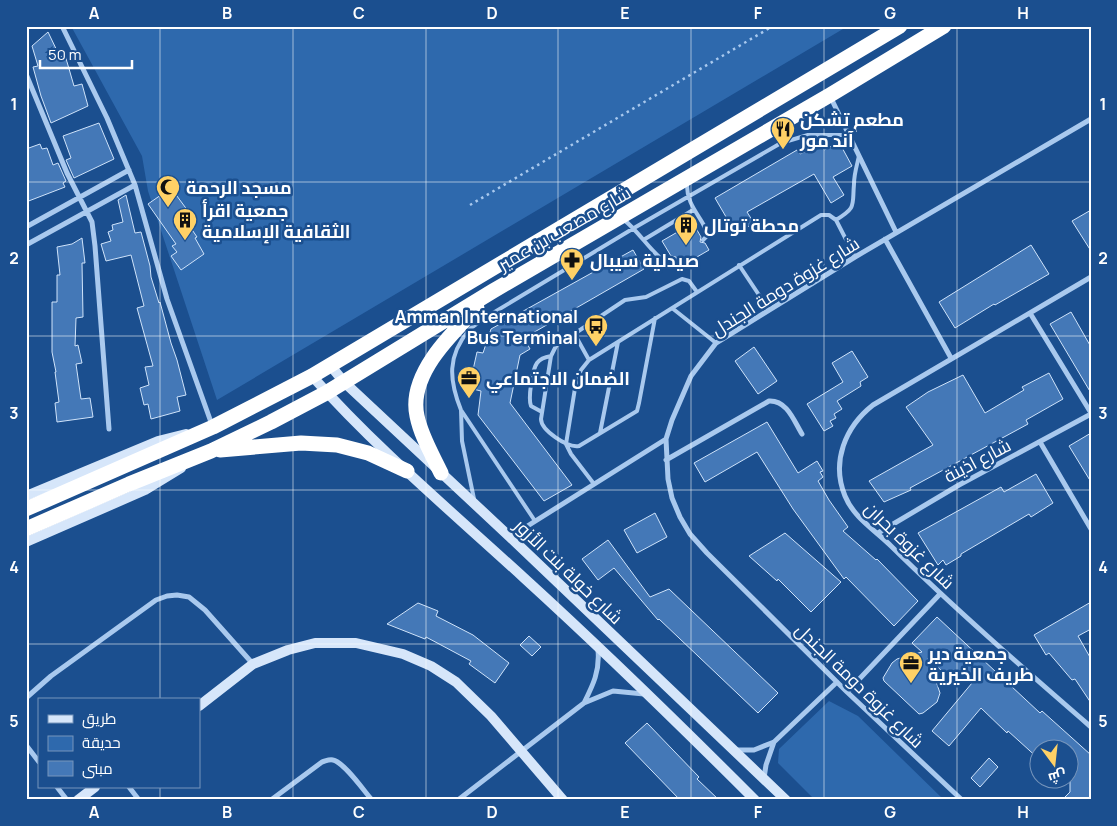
<svg xmlns="http://www.w3.org/2000/svg" width="1117" height="826" viewBox="0 0 1117 826" font-family="Manrope,Cairo,sans-serif">
  <style>
    .green { fill: #2e69ad }
    .building { fill: #4478b7; stroke: #cfe3fa }
    .lines { fill: none; stroke-linecap: round; stroke-linejoin: round }
    .path { stroke: #a9c9ee; stroke-width: 2.5; stroke-dasharray: 2.5 4; stroke-linecap: butt }
    .lane { stroke: #a9c9ee; stroke-width: 4 }
    .street { stroke: #a9c9ee; stroke-width: 5 }
    .secondary { stroke: #d6e6fa; stroke-width: 10 }
    .highway { stroke: #fff; stroke-width: 15 }
    .grid { fill: none; stroke: #fff; stroke-width: 1; stroke-opacity: 0.55 }
    .labels { text-anchor: middle; dominant-baseline: central; stroke-width: 5; stroke-linejoin: round; paint-order: stroke }
    .poi-label { font-size: 18px; font-weight: bold; fill: #fff; stroke: #1b4f8f; text-anchor: start }
    .street-label { font-size: 18px; fill: #fff; stroke: #1b4f8f }
    .neatline { fill: none; stroke: #fff; stroke-width: 2 }
    .grid-label { font-size: 16px; text-anchor: middle; font-weight: bold; fill: #fff }
  </style>
  <rect width="100%" height="100%" fill="#1b4f8f"/>
  <path class="green" d="M71,26H848L217,400L148,191L142,156Z
    M829,701L858,716L944,800H815L778,763L779,749Z"/>
  <path class="building" d="M48,32L60,57L65,55L74,86L82,84L88,106L51,123L41,96L33,67L38,66L32,46Z
    M99,123L114,159L74,178L66,160L71,158L63,136Z
    M839,142L852,166L833,177L844,195L831,203L814,174L747,212L754,223L736,234L715,198L797,150L800,154L806,151L807,153L821,145L824,150Z
    M40,144L42,149L47,148L53,165L58,163L66,181L63,183L65,187L26,202V149Z
    M171,188L188,211L182,215L197,237L195,238L204,254L181,270L171,256L177,252L172,246L176,244L148,204Z
    M126,195L135,233L141,232L150,266L151,277L159,303L160,302L171,343L177,360L186,395L177,397L180,411L151,419L148,404L144,405L140,388L149,385L145,367L153,366L137,308L144,306L131,255L106,261L101,244L111,241L108,232L113,230L112,225L123,222L118,200Z
    M1091,210V251L1072,221Z
    M693,223L701,237L700,242L705,243L709,250L678,268L675,262L676,257L671,256L662,241Z
    M82,238L85,263H82L83,317L76,318L75,346L78,345L82,363L76,364L81,399L90,398L93,417L57,422L55,403L59,402L55,372H56L52,352V302H57V275H60L57,247L72,244Z
    M1031,245L1049,274L995,305L994,304L955,328L939,302Z
    M633,250L644,269L524,338L530,349L520,355L510,403L572,485L544,501L478,415L481,391L469,388L477,352L483,353L491,329Z
    M1071,312L1091,347V393L1050,324Z
    M754,347L777,381L758,394L735,361Z
    M852,351L868,377L860,382L861,386L837,401L842,409L834,414L836,418L830,421L833,426L824,431L807,404L843,382L832,363Z
    M1049,373L1063,399L1026,420L1028,424L910,488L911,490L884,502L869,481L933,445L906,407L928,392L963,375L985,413L1024,390L1022,387Z
    M767,422L798,473L817,461L823,471L820,472L823,477L818,481L829,500L848,527L843,531L876,560L877,559L918,601L894,626L846,577L844,579L793,509L757,452L705,482L694,463Z
    M1091,433V482L1069,446Z
    M1036,474L1053,503L1031,517L1029,514L961,554V556L946,565L943,560L938,565L918,533L1001,487L1004,492Z
    M655,513L667,537L637,553L624,530Z
    M785,533L841,582L811,612L778,579L777,581L749,556Z
    M608,540L650,597L669,589L778,693L758,713L659,619L658,620L614,568L598,580L582,559Z
    M1091,602V629L1078,636L1091,659V703L1075,679L1072,680L1049,653L1046,655L1034,635Z
    M418,603L438,611L436,616L473,635L509,663L495,683L469,664L471,661L426,637L425,639L387,624Z
    M937,617L1040,713L1042,711L1091,755V800H1062L1070,792V748H1040V760L1008,731L1007,733L981,708L949,746L932,731L977,677L972,673L957,685L928,658L940,693L937,702L923,713L919,714L884,681L883,678L892,663L897,659L922,652L912,643Z
    M529,636L541,647L532,656L520,645Z
    M647,723L699,777L697,779L719,800H680L625,743Z
    M989,758L998,767L980,787L971,778Z"/>
  <g class="lines">
    <path class="path" d="M470,205L773,26"/>
    <path class="lane" d="M687,184C686,208 707,221 707,236L703,240
      M624,220C637,229 657,260 667,262L673,259
      M836,220C857,207 852,206 854,184C854,174 857,165 859,156
      M645,239L693,210
      M739,265L769,310
      M672,308L716,343
      M655,318L639,403L637,411L579,446C567,448 541,430 541,419L551,356L556,346L625,300L646,297L682,279L689,281L697,292
      M574,333L589,360
      M461,410L462,441L474,499
      M542,412L531,406C528,399 532,370 537,363C540,359 545,357 551,356
      M600,433L618,342
      M594,484L571,454L566,444L576,382L581,370L589,360L821,215H829L836,220L855,257
      M535,521L461,410C449,380 447,356 469,330C474,325 482,321 488,316L634,228L781,143L808,135H849"/>
    <path class="street" d="M62,26L107,118L135,185L167,299L212,425
      M26,74L67,173L92,222L95,246L109,429
      M830,96L896,232
      M26,227L129,170
      M885,239L951,358
      M26,245L135,185
      M1091,277L873,405C845,427 831,462 845,496C854,518 875,530 891,546C955,609 1023,668 1091,727
      M1030,313L1091,413
      M1040,442L1091,529
      M666,460L769,401C787,400 794,421 802,434
      M878,533L959,485L1091,414
      M510,537L666,439
      M847,692L940,594
      M26,698L51,676L156,600L167,596L177,595L189,597L205,610L253,664
      M584,703C593,685 600,671 598,650
      M26,745L39,762
      M736,750H754L774,742L837,682
      M764,778L766,765L774,742
      M57,787L67,800
      M129,787L139,800
      M271,800L322,762C326,761 329,759 333,760C344,762 364,791 372,800
      M458,800L584,703L613,691L644,694
      M962,800L847,692L707,553L690,534L680,517L672,498L668,479L666,439L672,420L691,376L716,343L855,257L1091,119"/>
    <path class="secondary" d="M330,365L344,382L510,537L786,800
      M312,376C376,448 451,511 523,577C602,649 679,724 755,800
      M26,496L158,441L186,434
      M26,542L145,490L181,468
      M199,706L253,664L288,650L315,643H356L403,654L431,666L456,682L491,716L563,800
      M78,800L95,787"/>
    <path class="highway" d="M220,450L301,443L337,445L368,453L407,471
      M441,473C432,454 421,436 417,416C408,375 451,334 477,308
      M26,509L213,427L312,376L900,26
      M26,529L129,484L211,451L271,422L326,393L493,291L830,95L944,26"/>
  </g>
  <path class="grid" d="M160,26V700M293,26V800M426,26V800M558,26V800M691,26V800M824,26V800M957,26V800M26,182H1091M26,336H1091M26,490H1091M26,644H1091M160,787V800"/>
  <defs>
    <g id="restaurant-pin" transform="scale(1.25)"><path d="M0 17L-7.5 6A9.5 9.5 0 1 1 7.5 6Z" fill="#ffd166" stroke="#1b4f8f"/><path d="M-5-6h1v4h1v-4h1v4h1v-4h1v5L-1.5 .5V6h-2V.5L-5-1ZM5-6V6H3V1.5H1.5Q1.5-4 5-6Z" fill="#111"/></g>
    <g id="mosque-pin" transform="scale(1.25)"><path d="M0 17L-7.5 6A9.5 9.5 0 1 1 7.5 6Z" fill="#ffd166" stroke="#1b4f8f"/><path d="M3.5-4.9A6 6 0 1 0 3.5 4.9A5 5 0 1 1 3.5-4.9Z" fill="#111"/></g>
    <g id="building-pin" transform="scale(1.25)"><path d="M0 17L-7.5 6A9.5 9.5 0 1 1 7.5 6Z" fill="#ffd166" stroke="#1b4f8f"/><path d="M-4-6H4V6H1V3H-1V6H-4ZM-2.5-4.3h1.7v1.8h-1.7ZM.8-4.3h1.7v1.8H.8ZM-2.5-1h1.7V.8h-1.7ZM.8-1h1.7V.8H.8Z" fill="#111"/></g>
    <g id="pharmacy-pin" transform="scale(1.25)"><path d="M0 17L-7.5 6A9.5 9.5 0 1 1 7.5 6Z" fill="#ffd166" stroke="#1b4f8f"/><path d="M-2-6h4v4h4v4h-4v4h-4v-4h-4v-4h4Z" fill="#111"/></g>
    <g id="bus-pin" transform="scale(1.25)"><path d="M0 17L-7.5 6A9.5 9.5 0 1 1 7.5 6Z" fill="#ffd166" stroke="#1b4f8f"/><path d="M-5-6H5V4H4V6H2V4H-2V6H-4V4H-5ZM-3.5-4V0h7V-4ZM-3.5 1.2v1.5H-2V1.2ZM2 1.2v1.5H3.5V1.2Z" fill="#111"/></g>
    <g id="office-pin" transform="scale(1.25)"><path d="M0 17L-7.5 6A9.5 9.5 0 1 1 7.5 6Z" fill="#ffd166" stroke="#1b4f8f"/><path d="M-6-3h4V-5.5h4V-3h4V5H-6ZM-1-4.5V-3h2v-1.5ZM-6 0V1H6V0Z" fill="#111"/></g>
  </defs>
  <g fill-rule="evenodd">
    <use href="#restaurant-pin" x="783" y="129"/>
    <use href="#mosque-pin" x="168" y="187"/>
    <use href="#building-pin" x="185" y="220"/>
    <use href="#building-pin" x="686" y="225"/>
    <use href="#pharmacy-pin" x="572" y="260"/>
    <use href="#bus-pin" x="596" y="326"/>
    <use href="#office-pin" x="469" y="378"/>
    <use href="#office-pin" x="911" y="663"/>
  </g>
  <g class="labels">
    <g class="poi-label">
      <text x="800" y="119">مطعم تشكن<tspan x="800" dy="21">آند مور</tspan></text>
      <text x="186" y="187">مسجد الرحمة</text>
      <text x="202" y="210">جمعية اقرأ<tspan x="202" dy="21">الثقافية الإسلامية</tspan></text>
      <text x="704" y="225">محطة توتال</text>
      <text x="590" y="260">صيدلية سيبال</text>
      <text x="578" y="316" text-anchor="end">Amman International<tspan x="578" dy="21">Bus Terminal</tspan></text>
      <text x="486" y="378">الضمان الاجتماعي</text>
      <text x="928" y="653">جمعية دير<tspan x="928" dy="21">طريف الخيرية</tspan></text>
    </g>
    <g class="street-label">
      <text transform="translate(564 228) rotate(-30)">شارع مصعب بن عمير</text>
      <text transform="translate(785 286) rotate(-32)">شارع غزوة دومة الجندل</text>
      <text transform="translate(977 460) rotate(-28)">شارع اذينة</text>
      <text transform="translate(910 545) rotate(44)">شارع غزوة بحران</text>
      <text transform="translate(569 571) rotate(44)">شارع خولة بنت الأزور</text>
      <text transform="translate(860 685) rotate(44)">شارع غزوة دومة الجندل</text>
    </g>
  </g>
  <rect width="1117" height="826" fill="none" stroke="#1b4f8f" stroke-width="55"/>
  <rect x="38" y="698" width="162" height="90" fill="#1b4f8f" stroke="#7695bc"/>
  <rect x="48" y="715" width="25" height="8" fill="#d6e6fa" stroke="#7695bc"/>
  <text x="82" y="724" font-size="15" fill="#ffffff">طريق</text>
  <rect x="48" y="736" width="25" height="15" fill="#2e69ad" stroke="#7695bc"/>
  <text x="82" y="748" font-size="15" fill="#ffffff">حديقة</text>
  <rect x="48" y="761" width="25" height="15" fill="#4478b7" stroke="#7695bc"/>
  <text x="82" y="774" font-size="15" fill="#ffffff">مبنى</text>
  <g transform="translate(1054 764) rotate(165)"><circle r="24" fill="#1b4f8f" stroke="#7695bc"/>
  <path d="M0-4L9 19L0 12L-9 19Z" fill="#ffd166"/>
  <text y="-8" font-size="14" font-weight="bold" text-anchor="middle" fill="#ffffff">ش</text>
  </g>
  <path d="M40 60v8h92v-8" fill="none" stroke="#ffffff" stroke-width="2.5"/>
  <text x="48" y="60" font-size="15" fill="#ffffff" stroke="#1b4f8f" stroke-width="4" paint-order="stroke">50 m</text>
  <rect x="28" y="28" width="1062" height="770" class="neatline"/>
  <g class="grid-label">
    <text x="94" y="19">A</text>
    <text x="227" y="19">B</text>
    <text x="359" y="19">C</text>
    <text x="492" y="19">D</text>
    <text x="625" y="19">E</text>
    <text x="758" y="19">F</text>
    <text x="890" y="19">G</text>
    <text x="1023" y="19">H</text>
    <text x="14" y="110">1</text>
    <text x="1103" y="110">1</text>
    <text x="14" y="264">2</text>
    <text x="1103" y="264">2</text>
    <text x="14" y="419">3</text>
    <text x="1103" y="419">3</text>
    <text x="14" y="573">4</text>
    <text x="1103" y="573">4</text>
    <text x="14" y="727">5</text>
    <text x="1103" y="727">5</text>
    <text x="94" y="818">A</text>
    <text x="227" y="818">B</text>
    <text x="359" y="818">C</text>
    <text x="492" y="818">D</text>
    <text x="625" y="818">E</text>
    <text x="758" y="818">F</text>
    <text x="890" y="818">G</text>
    <text x="1023" y="818">H</text>
  </g>
</svg>
